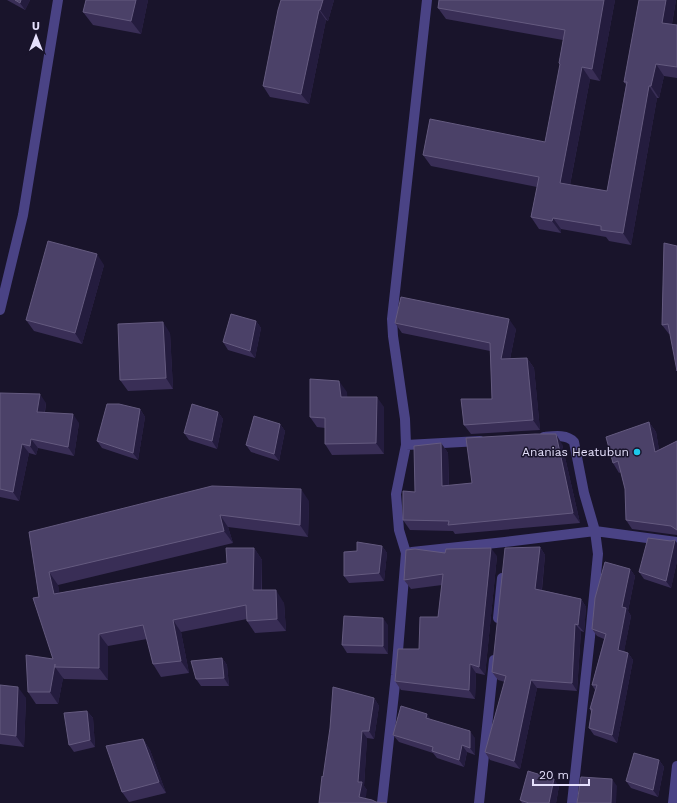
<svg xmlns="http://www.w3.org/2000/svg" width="677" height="803" viewBox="0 0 677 803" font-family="'Work Sans',sans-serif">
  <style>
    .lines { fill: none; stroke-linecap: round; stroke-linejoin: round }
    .street { stroke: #4a4385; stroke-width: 10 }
    .wall { fill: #392e56 }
    .shaded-wall { fill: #241c3e }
    .building { fill: #4b4168; stroke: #645a7f }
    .poi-dot { fill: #1dc9eb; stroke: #19142b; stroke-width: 1.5 }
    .labels { text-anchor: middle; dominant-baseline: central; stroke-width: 3; stroke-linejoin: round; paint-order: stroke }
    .poi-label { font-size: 12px; fill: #e5e0fc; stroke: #19142b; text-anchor: end }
  </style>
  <rect width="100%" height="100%" fill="#19142b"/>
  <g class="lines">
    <path class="street" d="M0,310L23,215L58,0
      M544,437C554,436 567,434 574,442L584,493L595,531L598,554L590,637L572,803
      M406,445L480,441
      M412,552L505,542L595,531L677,542
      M498,618L502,578
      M382,803L396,675L406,553L399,530L396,494L406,445L405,419L393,336L392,319L427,0
      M479,803L494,660
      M673,803L677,766"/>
  </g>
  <path class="wall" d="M7,0H30L25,10Z
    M86,0H148L141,34L93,25L83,12Z
    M281,0H334L328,21L326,20L309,104L270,97L263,86Z
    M615,0L600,81L590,79L570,185L607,191L626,85L624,82L639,0H676L672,24L677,25V78L664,76L659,98H657L631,245L609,241L606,237L561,229V233L539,229L531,217L537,187L431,166L423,155L545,142L560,65L559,63L563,40L446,19L438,8Z
    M664,243L670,334H669L662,325Z
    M104,265L82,344L34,331L26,320Z
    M256,321L261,328L255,358L228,350L223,342Z
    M395,323L516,329L510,359L527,358L534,368L540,430L471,434L464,425L492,399L490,351L402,333Z
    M170,333L173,389L128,391L120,380Z
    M347,392V397L384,407V454L332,455L325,444V428L317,427L310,417Z
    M0,393L46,403L45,412L79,423L74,456L38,448L36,455L29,453L19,501L0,497Z
    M140,409L145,417L138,460L102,448L97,441Z
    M218,412L223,419L217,449L189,440L184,433Z
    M649,422L656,432L659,450L677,441V535L632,529L626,520L625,489L621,472L619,473L613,463Z
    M280,424L285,431L279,461L251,452L246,445Z
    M441,443L448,453L449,486L472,483L562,444L580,523L455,534L453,531L410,530L403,520L415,492Z
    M309,501L308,537L228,527L233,543L58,585L59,593L227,563L254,548L262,560V590L284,603L286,631L255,633L247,621V619L181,632L189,673L161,677L153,664L147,639L108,646V680L64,679L63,678L58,704H36L28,692L53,659L39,597L29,532Z
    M671,541L677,543V561L671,588L644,579L639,572Z
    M382,546L387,553L384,581L349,583L344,576L357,551Z
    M540,547L545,555L542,590L581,599L586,607L584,632L581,631L577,691L537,688L520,769L490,760L485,752L505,682L498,680L492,672Z
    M445,553L497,556L485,675L476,673L475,699L401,690L395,681L419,649L438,617L442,585L411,589L404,580Z
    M630,569L635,576L628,611L631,616L624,651L628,653L633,660L617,743L594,735L589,728L591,712L590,709L595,690L592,685L604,639L597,636L592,629Z
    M388,625V654L347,653L342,645Z
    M222,658L227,665L229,686H201L196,679Z
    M0,685L26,698L24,747L0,744Z
    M374,698L379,706L374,739L367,738L364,786L367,790L319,803Z
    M87,711L93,718L95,747L74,752L69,745Z
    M431,720L475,738V755L467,752L464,767L437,758L433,753L399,742L393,735Z
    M143,739L150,750L166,793L129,802L122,792Z
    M659,760L664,767L658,797L631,788L626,781Z
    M559,786L556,803H522L520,800Z"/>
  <path class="shaded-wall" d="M21,0H30L25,10L20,3Z
    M136,0H148L141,34L131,21Z
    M323,0H334L328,21L320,10Z
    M604,0H615L600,81L592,69Z
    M666,0H676L670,34L662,23Z
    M319,10L326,20L309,104L301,94Z
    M656,64L664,76L659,98L651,86Z
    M582,67L590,79L568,195L560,183Z
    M649,86L657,98L631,245L623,233Z
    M553,218L561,229V233L552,221Z
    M97,254L104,265L82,344L75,333Z
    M509,319L516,329L508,369L501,359Z
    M256,321L261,328L255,358L250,351Z
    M163,322L170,333L173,389L166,378Z
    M527,358L534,368L540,430L533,420Z
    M339,381L347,392L348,407L341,397Z
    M40,394L46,403L43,421L37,412Z
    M377,397L384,407V454L376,443Z
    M140,409L145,417L138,460L133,453Z
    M218,412L223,419L217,449L212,441Z
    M73,414L79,423L74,456L68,447Z
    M649,422L656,432L661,461L655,452Z
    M280,424L285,431L279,461L274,454Z
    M556,434L562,444L580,523L573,513Z
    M31,439L38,448L36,455L30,446Z
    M441,443L448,453L449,496L442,486Z
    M22,444L29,453L19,501L13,492Z
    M301,489L309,501L308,537L300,525Z
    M220,515L228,527L233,543L224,531Z
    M675,540L677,543V561L671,588L666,581Z
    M382,546L387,553L384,581L379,573Z
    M540,547L545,555L541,596L535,589Z
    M254,548L262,560L261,602L253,590Z
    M491,548L497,556L485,675L479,667Z
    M630,569L635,576L628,611L631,616L623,657L618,650L622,607Z
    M49,572L58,585L62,606L54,594Z
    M276,590L284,603L286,631L277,619Z
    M581,599L586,607L584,632L578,625Z
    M383,618L388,625V654L383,646Z
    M173,620L181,632L189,673L181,661Z
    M575,624L581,631L577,691L572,683Z
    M99,634L108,646V680L99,668Z
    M628,653L633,660L617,743L612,735Z
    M222,658L227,665L229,686L224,678Z
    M55,664V667L63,678L58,704L50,692Z
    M470,664L476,673L475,699L469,690Z
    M531,680L537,688L520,769L514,761Z
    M18,687L26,698L24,747L16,736Z
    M374,698L379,706L374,739L369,731Z
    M87,711L93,718L95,747L90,740Z
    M427,714L432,721L426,718Z
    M362,731L367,738L364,786L367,790L365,803L359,797L358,782Z
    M470,731L475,738V755L470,748Z
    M143,739L150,750L166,793L159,782Z
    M462,745L467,752L464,767L459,760Z
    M659,760L664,767L658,797L653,790Z
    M554,779L559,786L556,803H549Z
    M612,779L617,786L616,803H611Z"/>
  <path class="building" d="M15,0H21L20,3Z
    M86,0H136L131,21L83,12Z
    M281,0H323L320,10H319L301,94L263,86L278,10Z
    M439,0H604L592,69L582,67L560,183L607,191L627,82H624L639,0H666L662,23L677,25V67L656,64L651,86H649L623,233L601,230V226L553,218L552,221L531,217L539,177L423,155L430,119L545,142L560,64L559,63L565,30L438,8Z
    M48,241L97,254L75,333L26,320Z
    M664,243L677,246V371L668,324L662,325Z
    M401,297L509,319L501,359L527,358L533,420L464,425L461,399H492L490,343L395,323Z
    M231,314L256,321L250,351L223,342Z
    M163,322L166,378L120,380L118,324Z
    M310,379L339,381L341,397H377L376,443L325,444V418L310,417Z
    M0,393L40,394L37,412L73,414L68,447L31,439L30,446L22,444L13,492L0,489Z
    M107,404H119L140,409L133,453L97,441Z
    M192,404L218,412L212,441L184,433Z
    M254,416L280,424L274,454L246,445Z
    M649,422L655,452L677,441V530L671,526L626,520L625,489L618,461L613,463L606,437Z
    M535,434H556L573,513L448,525L449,521L403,520V491L415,492L414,446L441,443L442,486L472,483L466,438Z
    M212,486L301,489L300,525L220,515L224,531L49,572L54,594L227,563L226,548H254L253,590H276L277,619L247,621L246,605L173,620L181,661L153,664L143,625L99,634V668L55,667V664L50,692H28L26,655L53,659L33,598L39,597L29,532Z
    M648,538L671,541L675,540L666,581L639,572Z
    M357,542L382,546L379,573L344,576V552L357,551Z
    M540,547L535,589L581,599L578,625L575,624L572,683L531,680L514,761L485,752L506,676L492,672L505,548Z
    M491,548L479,667L470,664L469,690L395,681L398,649H419L420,617H438L443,574L404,580L406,550L415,549L445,553L446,549Z
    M605,562L630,569L622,607L626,608L618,650L628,653L612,735L589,728L592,709H590L597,685H592L606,634L592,629L595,598Z
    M344,616L383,618V646L342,645Z
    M222,658L224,678L196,679L191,661Z
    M0,685L18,687L16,736L0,734Z
    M333,687L374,698L369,731H362L358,782H362L359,797L372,800L376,802L386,803H319L322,776L323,777L330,728Z
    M401,706L427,714L426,718L470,731V748L462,745L459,760L432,751L433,747L393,735Z
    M87,711L90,740L69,745L64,713Z
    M143,739L159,782L122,792L106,746Z
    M634,753L659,760L653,790L626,781Z
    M528,771L554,779L549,803H529L520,800Z
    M581,777L612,779L611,803H577Z"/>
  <circle class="poi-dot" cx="637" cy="452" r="4"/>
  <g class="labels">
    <g class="poi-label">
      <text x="629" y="452">Ananias Heatubun</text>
    </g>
  </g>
  <g transform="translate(36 36)" stroke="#19142b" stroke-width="3" paint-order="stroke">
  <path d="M0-3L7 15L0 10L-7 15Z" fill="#e5e0fc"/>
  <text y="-6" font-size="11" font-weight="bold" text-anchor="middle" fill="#e5e0fc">U</text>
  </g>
  <path d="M533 779v6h56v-6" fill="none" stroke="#e5e0fc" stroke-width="2"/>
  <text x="539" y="779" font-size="12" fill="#e5e0fc" stroke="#19142b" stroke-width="3" paint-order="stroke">20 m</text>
</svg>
